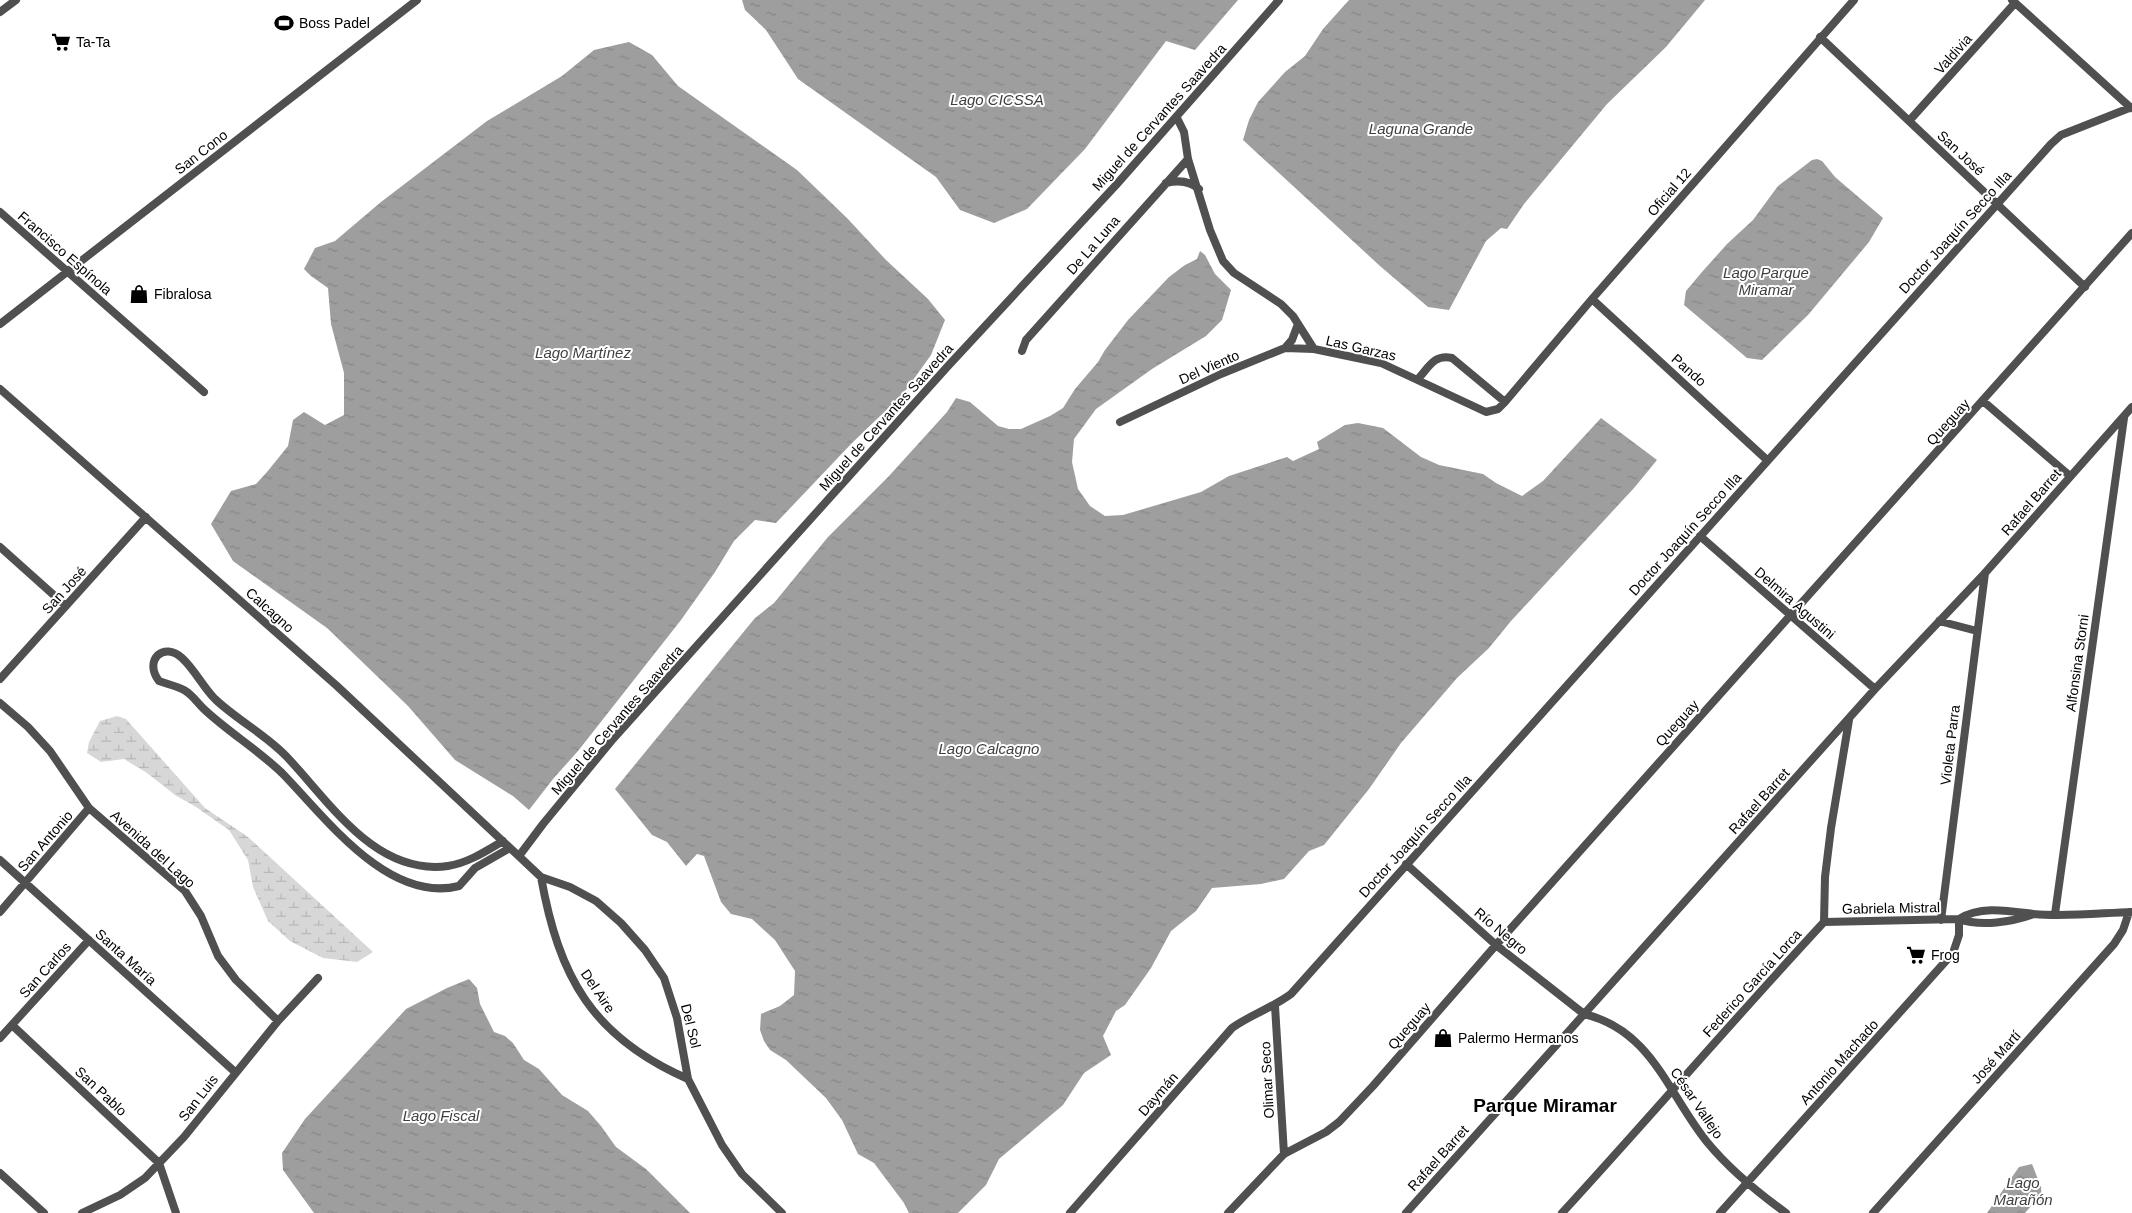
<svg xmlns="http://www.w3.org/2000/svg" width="2132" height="1213" viewBox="0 0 2132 1213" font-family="Helvetica,sans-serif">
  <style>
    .wetland { fill: url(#wetland-marsh) }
    .water { fill: url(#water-ripples) }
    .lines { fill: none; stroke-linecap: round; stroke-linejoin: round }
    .minor { stroke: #505050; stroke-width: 8 }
    .labels { text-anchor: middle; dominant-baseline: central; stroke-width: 4; stroke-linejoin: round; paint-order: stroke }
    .poi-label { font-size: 14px; fill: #000; stroke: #fff; text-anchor: start }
    .street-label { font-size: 14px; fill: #000; stroke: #fff }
    .water-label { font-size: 15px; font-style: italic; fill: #3f3f3f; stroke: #fff }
    .district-label { font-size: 19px; font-weight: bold; fill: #000; stroke: #fff }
  </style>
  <defs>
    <pattern id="wetland-marsh" width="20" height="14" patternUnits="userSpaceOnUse" patternTransform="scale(1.25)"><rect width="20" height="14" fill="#d7d7d7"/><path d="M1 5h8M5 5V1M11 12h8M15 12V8" fill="none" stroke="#b7b7b7"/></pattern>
    <pattern id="water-ripples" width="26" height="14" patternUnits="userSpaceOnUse" patternTransform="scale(1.25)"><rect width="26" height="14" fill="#9e9e9e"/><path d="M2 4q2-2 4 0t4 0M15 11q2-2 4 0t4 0" fill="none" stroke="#868686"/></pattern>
  </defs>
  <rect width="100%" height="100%" fill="#fff"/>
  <path class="wetland" d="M117,716L126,719L205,808L248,837L373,952L357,962L323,958L290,941L268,921L253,887L248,860L229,830L196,807L175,795L147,773L124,759L101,762L87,753L89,742L100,721Z"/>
  <path class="water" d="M742,0H1238L1195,50L1166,41L1085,149L1027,209L994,223L960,210L936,177L798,79L766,30L745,10Z
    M1349,0H1705L1666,47L1607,104L1524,204L1507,229L1501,228L1486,241L1449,310L1428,307L1380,266L1243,140L1249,120L1258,102L1285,72L1305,56L1323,29Z
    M629,42L652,55L678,86L797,170L847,218L886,260L928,299L945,320L931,355L903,394L852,443L776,523L755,520L734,541L715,572L681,620L578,751L553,779L529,810L513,796L455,760L408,706L327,628L233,561L211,524L231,491L256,484L267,472L288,446L293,420L304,412L325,425L344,415V373L331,324L328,288L311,276L304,269L315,248L335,241L381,202L487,121L562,76L594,50Z
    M1817,159L1822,161L1835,177L1883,218L1869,242L1808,315L1762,360L1747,358L1684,305L1686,291L1702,272L1727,244L1753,220L1778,186L1812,160Z
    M1200,251L1205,255L1215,274L1231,290L1222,320L1206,336L1152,369L1096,409L1074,439L1072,462L1078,489L1090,506L1105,516L1123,515L1201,492L1229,476L1287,457L1293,461L1319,449L1317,442L1345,425L1358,423L1383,428L1421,457L1439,465L1483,474L1496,483L1522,496L1543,481L1601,418L1657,460L1634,488L1511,621L1489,648L1457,678L1401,743L1369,789L1324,845L1309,851L1284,879L1261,884L1212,888L1196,911L1171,931L1151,968L1125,1005L1116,1011L1103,1036L1111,1055L1084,1073L1063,1105L999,1159L986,1185L958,1213H909L904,1203L874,1163L858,1154L842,1120L826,1098L786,1060L770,1050L764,1041L760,1030L761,1014L780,1006L794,995L795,971L775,940L752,919L731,914L721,902L704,856L697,854L686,866L667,842L652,835L615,789L755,618L774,603L828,537L889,476L947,412L956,398L970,402L998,426L1009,429H1021L1050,416L1063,408L1075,389L1098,362L1105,350L1128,320L1169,277L1185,265L1197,259Z
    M469,979L477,988L480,1004L494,1032L505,1036L513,1043L524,1060L539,1069L562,1095L588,1111L601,1126L616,1147L646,1169L690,1213H314L283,1170L282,1153L305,1119L406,1009L447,988Z
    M2032,1164L2041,1187L2042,1205H2032L2025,1213H1987L2019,1167Z"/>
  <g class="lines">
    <path class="minor" d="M2012,0L2131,108
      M0,12L16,0
      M1820,37L2085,287
      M1177,118L1184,132L1188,159L1210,230L1223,261L1234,273L1281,304L1293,316L1314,349L1381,363L1486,412L1498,409L1505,402L1592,299L1854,0
      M1909,121L2015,3
      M1166,183C1178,180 1189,180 1199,189
      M0,212L204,392
      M1592,299L1767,460
      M0,324L417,0
      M1285,348L1314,349
      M1022,351L1026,340L1188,159
      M1418,379C1429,367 1434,354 1452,358L1505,402
      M0,389L337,686L541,877L570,887L596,901L621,923L645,950L664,978L677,1018L688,1079L722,1145L742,1174L782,1213
      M1983,401L2070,476
      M1120,422L1221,374L1285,348L1292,340L1298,324
      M1700,536L1875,689
      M0,547L66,606
      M1939,621L1977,631
      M0,679L146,517
      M0,703L28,727L50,751L89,808L185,891L201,916L218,956L236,980L278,1021
      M503,841C486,851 468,863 448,866C375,876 330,802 286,756C265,734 237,720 215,699C203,687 195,670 182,658C164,641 143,660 159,681C167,684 176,686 184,690C193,695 198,704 206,711C230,733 258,750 282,773C325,817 388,904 459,886L475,868L510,848
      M519,856L543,824L613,739L948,366L1116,185L1279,0
      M0,860L235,1072
      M1406,864L1496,945L1584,1014C1652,1030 1668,1094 1707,1142C1730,1170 1757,1192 1786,1213
      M541,877C559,977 592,1037 688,1079
      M0,912L89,808
      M2055,914L2124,418
      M1959,919C1980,905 2010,911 2034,914C2064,917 2101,913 2132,912
      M1941,920L1985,573
      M1824,922L1959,919C1981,927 2012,922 2034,914
      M1275,1006L1284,1154
      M12,1025L159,1163L176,1213
      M0,1038L89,940
      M0,1173L44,1213
      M82,1213L120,1195L145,1178L184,1137L278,1021L318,978
      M1070,1213L1232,1028C1250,1015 1272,1008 1291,994L2051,144L2061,135L2132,107
      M1228,1213L1284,1154L1326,1132L1339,1122L1373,1086L1496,945L2132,233
      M1406,1213L1875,689L1985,573L2132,407
      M1562,1213C1650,1117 1735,1018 1824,922L1825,877L1831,828L1849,720
      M1720,1213L1953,953L1959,935V919
      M1873,1213L2114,944L2123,930L2129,912"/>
  </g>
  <defs>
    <g id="stadium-bare" transform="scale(1.5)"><path d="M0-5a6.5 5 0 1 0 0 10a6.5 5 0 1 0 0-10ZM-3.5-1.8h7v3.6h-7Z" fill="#000" stroke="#fff" stroke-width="2.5" paint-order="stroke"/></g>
    <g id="supermarket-bare" transform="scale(1.5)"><path d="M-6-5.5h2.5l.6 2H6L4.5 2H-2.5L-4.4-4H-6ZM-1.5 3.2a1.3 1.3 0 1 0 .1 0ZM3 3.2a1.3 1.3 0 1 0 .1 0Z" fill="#000" stroke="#fff" stroke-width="2.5" paint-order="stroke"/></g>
    <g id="shop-bare" transform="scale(1.5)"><path d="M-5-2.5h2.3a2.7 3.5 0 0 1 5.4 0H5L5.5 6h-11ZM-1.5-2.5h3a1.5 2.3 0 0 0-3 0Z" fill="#000" stroke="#fff" stroke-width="2.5" paint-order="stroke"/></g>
  </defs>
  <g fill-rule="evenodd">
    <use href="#stadium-bare" x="284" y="23"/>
    <use href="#supermarket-bare" x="61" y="42"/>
    <use href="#shop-bare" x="139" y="294"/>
    <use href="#supermarket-bare" x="1916" y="955"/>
    <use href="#shop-bare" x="1443" y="1038"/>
  </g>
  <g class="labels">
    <g class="poi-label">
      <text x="299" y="23">Boss Padel</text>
      <text x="76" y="42">Ta-Ta</text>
      <text x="154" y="294">Fibralosa</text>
      <text x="1931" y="955">Frog</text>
      <text x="1458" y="1038">Palermo Hermanos</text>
    </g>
    <g class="street-label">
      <text transform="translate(1953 54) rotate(-48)">Valdivia</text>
      <text transform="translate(1159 117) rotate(-48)">Miguel de Cervantes Saavedra</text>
      <text transform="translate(201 152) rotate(-38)">San Cono</text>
      <text transform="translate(1961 153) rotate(43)">San José</text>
      <text transform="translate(1669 192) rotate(-49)">Oficial 12</text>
      <text transform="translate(1955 232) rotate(-48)">Doctor Joaquín Secco Illa</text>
      <text transform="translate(1093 245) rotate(-49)">De La Luna</text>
      <text transform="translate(65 253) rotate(41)">Francisco Espínola</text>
      <text transform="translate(1361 348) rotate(13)">Las Garzas</text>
      <text transform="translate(1209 367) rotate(-24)">Del Viento</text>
      <text transform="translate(1689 370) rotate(42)">Pando</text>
      <text transform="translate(886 417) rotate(-48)">Miguel de Cervantes Saavedra</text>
      <text transform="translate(1948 422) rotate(-48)">Queguay</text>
      <text transform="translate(2031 502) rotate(-49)">Rafael Barret</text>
      <text transform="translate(1685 534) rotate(-48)">Doctor Joaquín Secco Illa</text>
      <text transform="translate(64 590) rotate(-48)">San José</text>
      <text transform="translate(1795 603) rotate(41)">Delmira Agustini</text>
      <text transform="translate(270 610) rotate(42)">Calcagno</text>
      <text transform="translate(2077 663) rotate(-82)">Alfonsina Storni</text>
      <text transform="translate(617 720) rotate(-49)">Miguel de Cervantes Saavedra</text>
      <text transform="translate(1677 723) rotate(-48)">Queguay</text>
      <text transform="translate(1950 745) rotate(-83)">Violeta Parra</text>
      <text transform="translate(1759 801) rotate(-48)">Rafael Barret</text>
      <text transform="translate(1415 836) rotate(-48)">Doctor Joaquín Secco Illa</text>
      <text transform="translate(45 841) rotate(-49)">San Antonio</text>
      <text transform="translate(153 849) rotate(42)">Avenida del Lago</text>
      <text transform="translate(1891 908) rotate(-1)">Gabriela Mistral</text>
      <text transform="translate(1501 931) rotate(40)">Río Negro</text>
      <text transform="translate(126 957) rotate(42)">Santa María</text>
      <text transform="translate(45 970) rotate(-48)">San Carlos</text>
      <text transform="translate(1752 983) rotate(-48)">Federico García Lorca</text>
      <text transform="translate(598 991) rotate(56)">Del Aire</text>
      <text transform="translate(691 1026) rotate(76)">Del Sol</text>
      <text transform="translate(1409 1026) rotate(-49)">Queguay</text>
      <text transform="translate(1996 1057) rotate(-48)">José Martí</text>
      <text transform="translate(1839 1062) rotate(-48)">Antonio Machado</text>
      <text transform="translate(1267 1080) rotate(-93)">Olimar Seco</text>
      <text transform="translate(101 1091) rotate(43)">San Pablo</text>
      <text transform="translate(1158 1094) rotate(-49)">Daymán</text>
      <text transform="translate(198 1098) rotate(-52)">San Luis</text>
      <text transform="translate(1697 1103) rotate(56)">César Vallejo</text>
      <text transform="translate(1438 1158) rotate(-48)">Rafael Barret</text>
    </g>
    <g class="water-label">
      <text x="997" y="99">Lago CICSSA</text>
      <text x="1421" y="128">Laguna Grande</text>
      <text x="1766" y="272">Lago Parque<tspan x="1766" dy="17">Miramar</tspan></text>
      <text x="583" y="352">Lago Martínez</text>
      <text x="989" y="748">Lago Calcagno</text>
      <text x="441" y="1115">Lago Fiscal</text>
      <text x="2023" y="1182">Lago<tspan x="2023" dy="17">Marañón</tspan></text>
    </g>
    <g class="district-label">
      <text x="1545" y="1105">Parque Miramar</text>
    </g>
  </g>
</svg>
